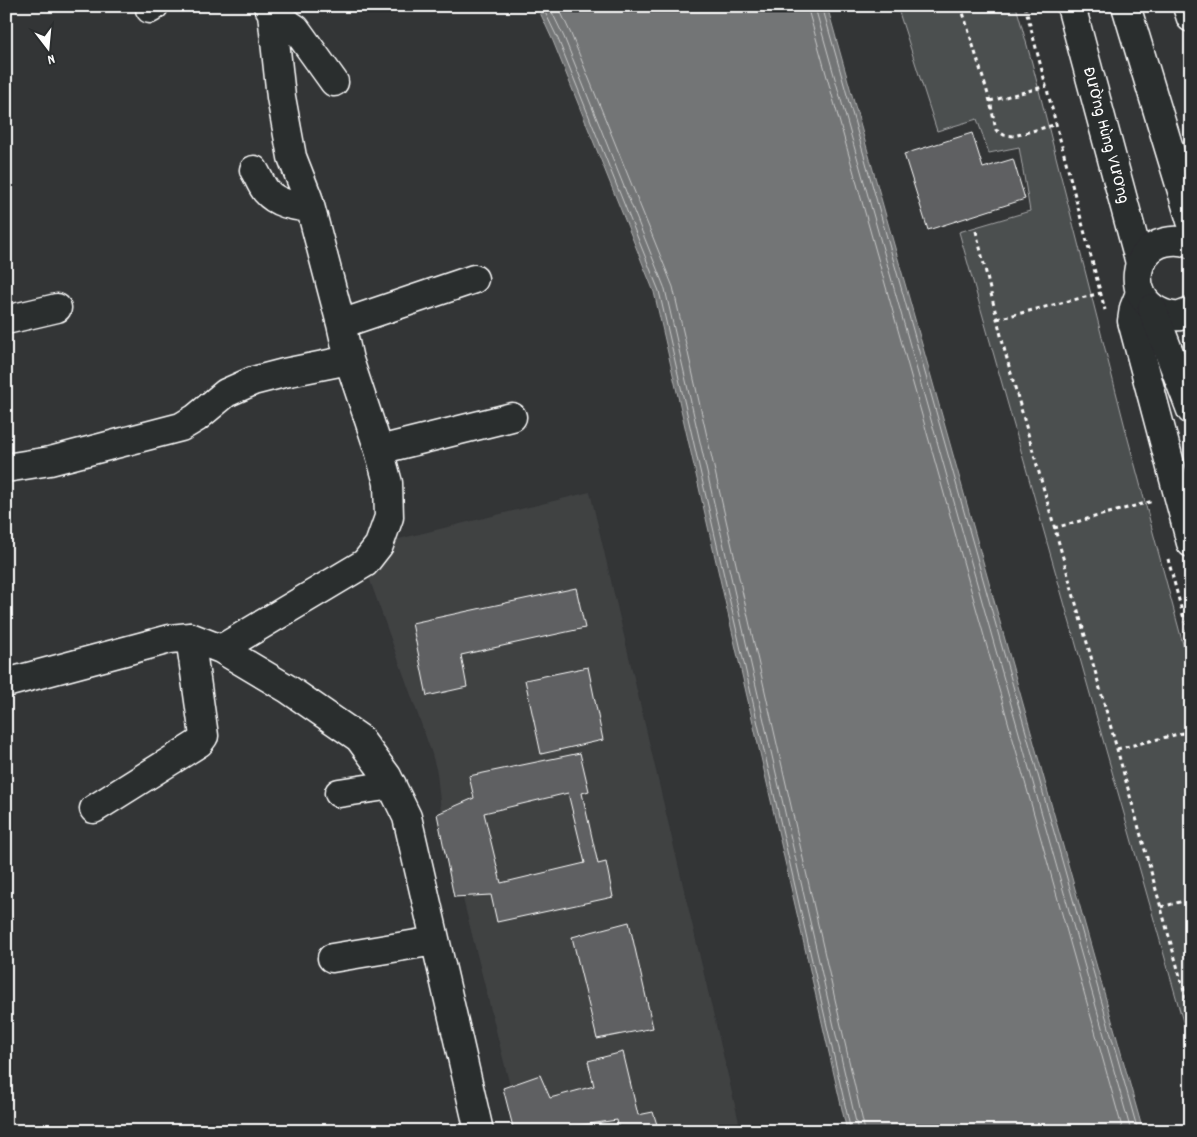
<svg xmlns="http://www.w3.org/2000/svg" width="1197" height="1137" viewBox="0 0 1197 1137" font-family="Dekko,sans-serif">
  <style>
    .built { fill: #404243 }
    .green { fill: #4c4f50; stroke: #a6a7a8 }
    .water { fill: #737576; stroke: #abacad }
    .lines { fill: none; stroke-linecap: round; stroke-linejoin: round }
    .shore { stroke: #c7c8c8; stroke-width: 1 }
    .building { fill: #5f6162; stroke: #fff; fill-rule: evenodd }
    .minor-casing { stroke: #fff; stroke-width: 31 }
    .major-casing { stroke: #fff; stroke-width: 31 }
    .path { stroke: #fff; stroke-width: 3; stroke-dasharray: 4 4; stroke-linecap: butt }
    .minor { stroke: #2a2d2e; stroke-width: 28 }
    .major { stroke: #2a2d2e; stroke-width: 28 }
    .labels { text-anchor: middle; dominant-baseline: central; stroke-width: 4.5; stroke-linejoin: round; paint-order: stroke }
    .street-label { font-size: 18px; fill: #fff; stroke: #2a2d2e }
  </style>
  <rect width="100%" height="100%" fill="#333536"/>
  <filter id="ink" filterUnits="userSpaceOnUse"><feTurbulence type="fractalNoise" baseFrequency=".02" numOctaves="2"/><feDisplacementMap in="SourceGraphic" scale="10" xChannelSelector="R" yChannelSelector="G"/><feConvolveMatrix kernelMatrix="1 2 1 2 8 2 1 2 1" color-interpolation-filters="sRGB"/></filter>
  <g filter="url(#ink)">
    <path class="built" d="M590,492L741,1131H512L510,1086L441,811L437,773L432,754L367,572L395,540Z"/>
    <path class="green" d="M897,6H1016L1032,63L1128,439L1191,674V1050L959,232L1030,211L1019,147L989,153L977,119L937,131Z"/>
    <path class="water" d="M537,6H827L1143,1131H847L654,292L553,41Z"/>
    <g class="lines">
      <path class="shore" d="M542,6L558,39L659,291L851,1131
        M549,6L564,37L665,289L858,1131
        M558,6L571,34L673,287L865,1131
        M809,6V13L1123,1131
        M816,6V11L1131,1131
        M822,6L1138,1131"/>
    </g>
    <path class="building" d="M972,133L983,168L1013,159L1025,199L928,230L904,154Z
      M576,588L585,628L461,655L467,687L427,696L412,623Z
      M588,667L603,740L541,754L525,680Z
      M580,753L589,791L582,793L598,864L606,862L613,897L497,922L491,895L454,897L437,814L474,798L469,776ZM568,793L585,863L501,883L484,813Z
      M629,922L653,1028L597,1039L572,937Z
      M623,1052L638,1115L653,1112L659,1131H619L617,1120L555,1129V1131H514L503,1088L540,1075L550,1098L594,1086L588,1061Z"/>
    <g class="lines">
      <g class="minor-casing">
        <path id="minor" d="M1187,6L1191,18
          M150,9L154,6
          M272,13L296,29L334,82
          M254,170C258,176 261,185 266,191C277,204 294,206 310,208
          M1140,293L1134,308L1132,321L1191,543
          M6,320L57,308
          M341,324L474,279
          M379,450L512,417
          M6,468L50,461L181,427L196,418L226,393L253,381L284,373L349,360
          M221,649L365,563L379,545L389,517L388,483L379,450L349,360L341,324L308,198L292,157L281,97L272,13L268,6
          M6,683L170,639L190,637L221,649L288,689L359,738L387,776L407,817L479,1131
          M339,793L392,785
          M94,809L199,743L204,736L190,637
          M332,958L435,941"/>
      </g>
      <g class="major-casing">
        <g id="major">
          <path id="s1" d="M1071,6L1140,263"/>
          <path d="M1126,6L1191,221"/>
          <path d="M1191,244C1182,240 1173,240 1165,242C1132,250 1128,296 1158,311C1164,314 1172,317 1180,316C1183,315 1187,313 1191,312"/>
          <path d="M1152,308L1191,410"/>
        </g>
      </g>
      <path class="path" d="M961,6L990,101L996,130L1004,135L1014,136L1057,124
        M1025,6L1105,310
        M990,101L1047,86
        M976,231L1005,352L1117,749L1191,1016
        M997,319L1101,293
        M1054,528L1153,501
        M1168,559L1191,645
        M1117,749L1191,731
        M1161,907L1191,899"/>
      <use href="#minor" class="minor"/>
      <use href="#major" class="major"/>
    </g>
  </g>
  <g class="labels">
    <g class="street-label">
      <text stroke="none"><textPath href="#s1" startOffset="134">Đường Hùng Vương</textPath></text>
    </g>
  </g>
  <rect width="1197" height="1137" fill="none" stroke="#2a2d2e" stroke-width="25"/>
  <rect x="12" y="12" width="1172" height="1112" fill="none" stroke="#fff" stroke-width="2" filter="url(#ink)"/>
  <g transform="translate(48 48) rotate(164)" stroke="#2a2d2e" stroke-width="4" paint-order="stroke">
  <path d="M0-4L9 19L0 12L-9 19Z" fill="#ffffff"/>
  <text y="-8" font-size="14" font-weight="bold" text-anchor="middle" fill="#ffffff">N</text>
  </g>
</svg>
